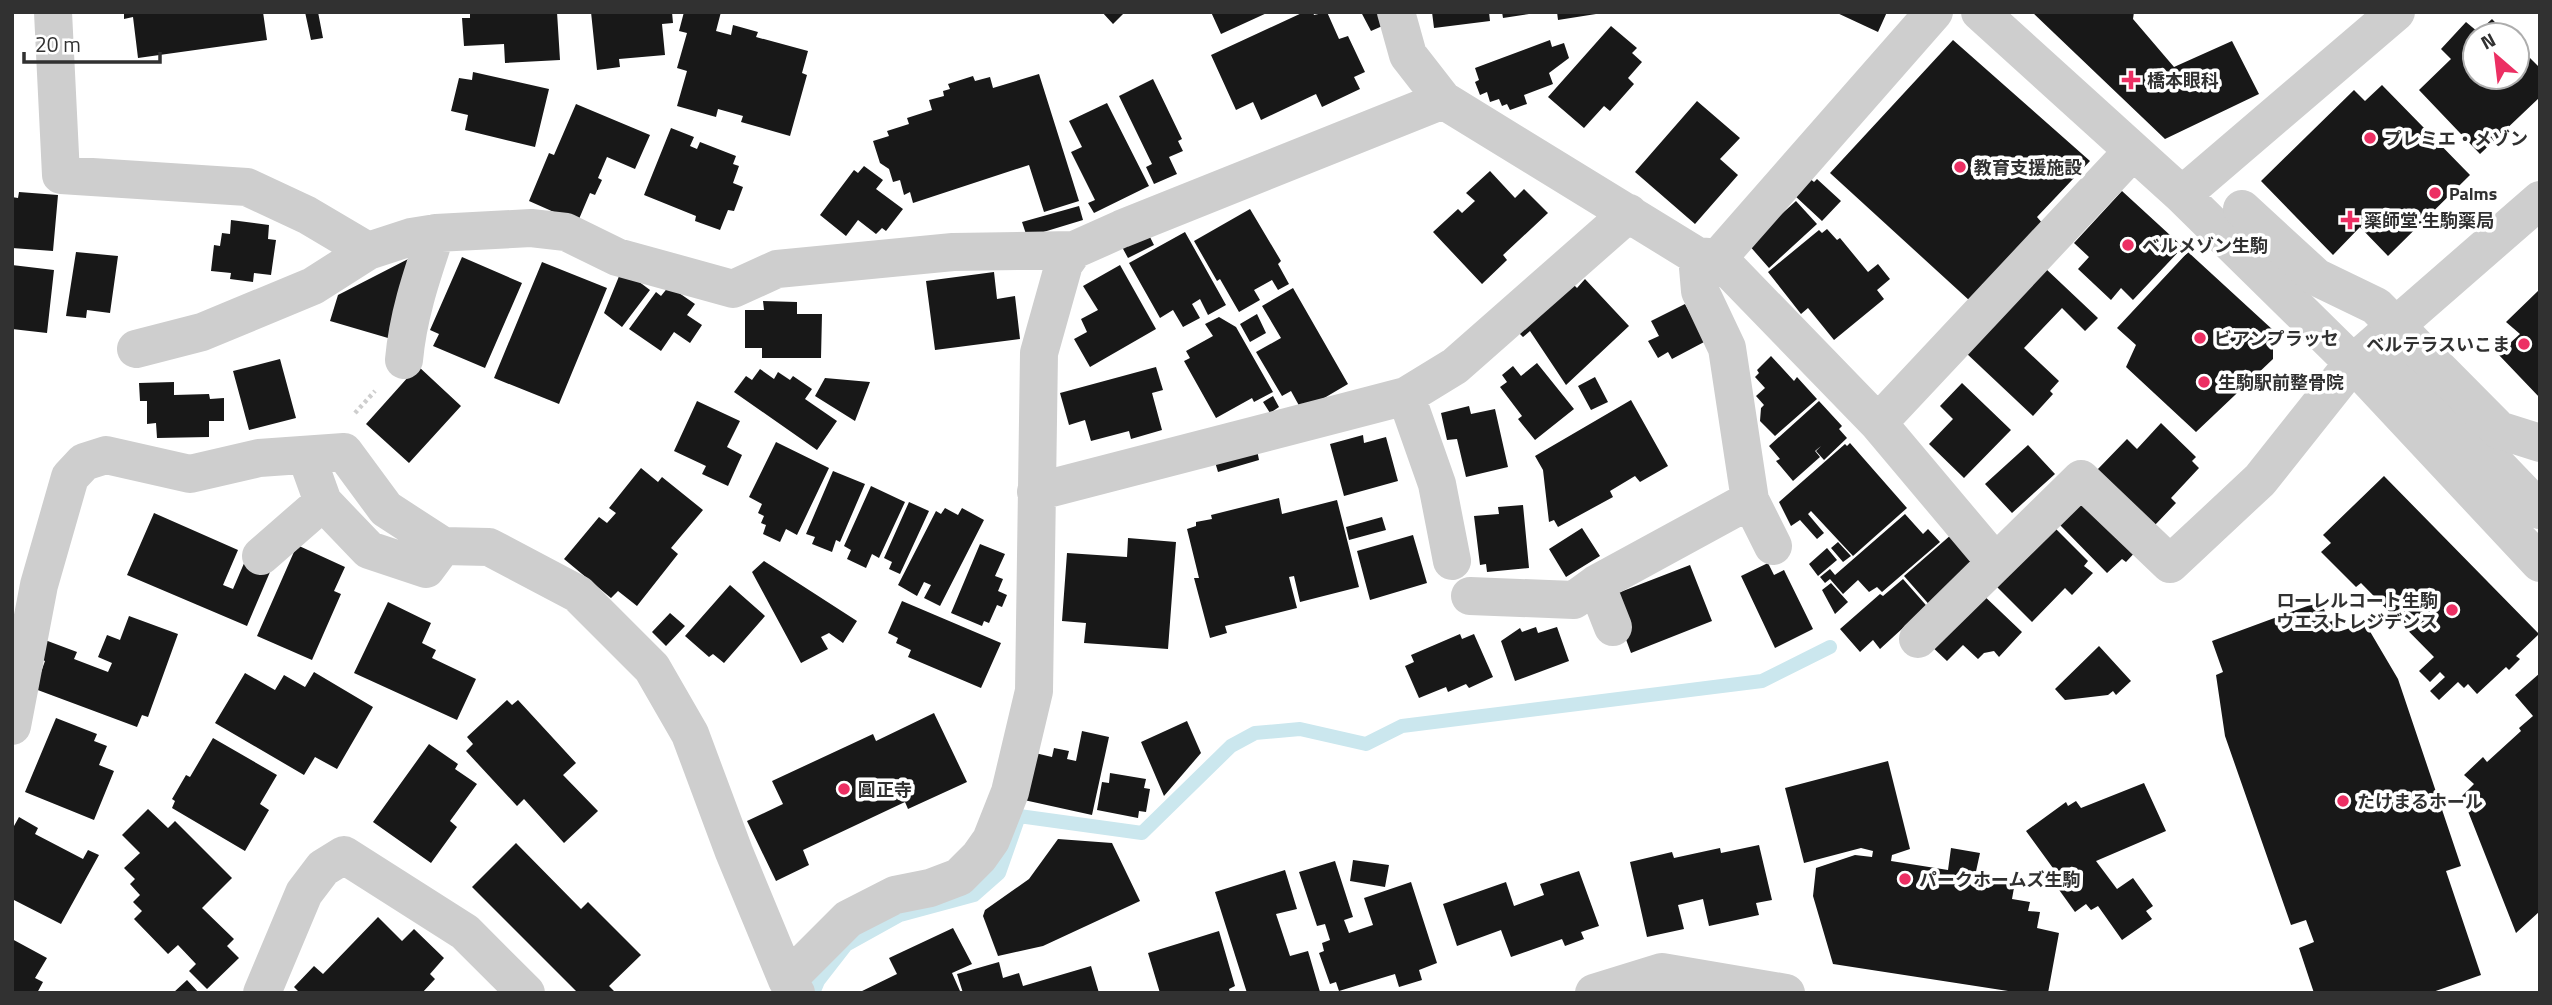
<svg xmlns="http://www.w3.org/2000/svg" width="2552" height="1005" viewBox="0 0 2552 1005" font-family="'Titillium Web','Noto Sans JP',sans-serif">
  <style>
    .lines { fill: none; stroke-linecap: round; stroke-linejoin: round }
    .stream { stroke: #cbe7ee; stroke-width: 14 }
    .building { fill: #181818 }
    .path { stroke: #cecece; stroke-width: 4.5; stroke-dasharray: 3.5 3.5; stroke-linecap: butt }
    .minor { stroke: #cecece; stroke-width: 38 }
    .minor-bridge { stroke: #cecece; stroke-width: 38 }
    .poi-dot { fill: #ec2f63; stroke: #fff; stroke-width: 2.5 }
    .labels { text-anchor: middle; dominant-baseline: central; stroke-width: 7; stroke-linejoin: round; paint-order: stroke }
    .poi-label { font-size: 18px; font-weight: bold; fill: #313131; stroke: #fff; text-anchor: start }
  </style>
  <rect width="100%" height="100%" fill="#fff"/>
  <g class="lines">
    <path class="stream" d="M813,993L818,981L846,945L900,915L974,895L999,873L1019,816L1142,833L1231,746L1255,733L1300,729L1366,744L1402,726L1762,681L1830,647"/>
  </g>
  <path class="building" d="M124,12H263L267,40L138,58L133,17L124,19Z
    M305,12H318L323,38L311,40Z
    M470,12H557L560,60L505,63L504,44L464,46L462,18H470Z
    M591,12H672L673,23L662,24L665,55L619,59L620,67L597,70Z
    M684,12H721L716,31L731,35L733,25L758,32L756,37L808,51L802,73L807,75L790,136L741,122L743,116L718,109L716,117L677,106L687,71L677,68L687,33L679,31Z
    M1102,12H1125L1113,24Z
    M1211,12H1269L1221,34Z
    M1304,12H1313L1314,15L1327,12L1339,39L1348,36L1365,72L1354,77L1360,89L1322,107L1316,94L1261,120L1253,102L1236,110L1211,55Z
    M1361,12H1381L1387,24L1371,31Z
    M1432,12H1489L1490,21L1434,28Z
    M1502,12H1529V14L1503,18Z
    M1557,12H1595L1596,14L1558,20Z
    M1835,12H1887L1878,32Z
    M2032,12H2134L2133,19L2174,67L2232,41L2259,94L2165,139Z
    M2492,19L2507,35H2475V77H2517V45L2540,68V97L2480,154L2419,90L2451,59L2441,49L2466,22L2478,32Z
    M1611,26L1637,48L1632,53L1642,62L1628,78L1634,84L1610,111L1604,106L1584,128L1548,97Z
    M1550,40L1552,47L1564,43L1569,58L1549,73L1553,84L1524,95L1527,104L1510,110L1507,104L1502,106L1499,99L1490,102L1487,92L1480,95L1475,82L1479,80L1475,68Z
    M1953,40L2090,161L2037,217L2043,224L1970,301L1830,173Z
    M473,72L549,89L535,147L465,130L468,115L451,111L459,78L472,80Z
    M1039,74L1079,201L1044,212L1029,165L913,203L910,192L904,195L900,180L893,182L889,169L880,163L873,141L889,136L887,131L909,124L907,118L932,110L929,100L944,96L943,91L950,89L948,84L973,76L975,81L990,77L993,88Z
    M1153,79L1182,139L1178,141L1183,151L1169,157L1177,174L1154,184L1146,167L1152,164L1119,96Z
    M2382,85L2470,175L2388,256L2360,227L2333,255L2261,181L2354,90L2365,101Z
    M1697,101L1740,138L1720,159L1738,175L1695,224L1635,172Z
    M1107,103L1149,186L1094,213L1088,203L1095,200L1071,152L1082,147L1069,121Z
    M576,104L650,135L635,169L607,157L598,178L602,180L595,195L590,193L579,219L572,220L529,201L549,153L554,155Z
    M671,128L694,137L690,146L697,149L700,142L736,156L733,164L739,166L733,183L743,187L734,211L728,210L720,230L695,221L696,216L644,195Z
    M864,166L883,180L876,189L903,209L886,231L882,228L876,234L858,220L846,236L820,215L854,170L858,173Z
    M1490,171L1515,198L1524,189L1548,213L1503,255L1507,260L1482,284L1433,232L1458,209L1462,213L1475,201L1466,193Z
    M1809,178L1814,182L1817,179L1841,201L1822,221L1794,195Z
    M2122,191L2183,247L2133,300L2121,288L2111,300L2078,269L2089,257L2074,243Z
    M19,192L58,195L53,251L12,248V197L18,198Z
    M1796,201L1817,224L1769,268L1748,244Z
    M1079,206L1083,220L1027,237L1022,222Z
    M1250,209L1281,261L1278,264L1289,284L1278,290L1272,280L1254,290L1260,300L1239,312L1220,279L1217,281L1194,241Z
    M231,220L269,225L268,239L276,240L271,275L254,273L253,282L230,279L231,273L211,271L214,245L220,246L222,233L230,234Z
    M1827,229L1837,240L1840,238L1868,272L1878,264L1890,279L1877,290L1884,299L1834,340L1808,308L1801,314L1768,272L1819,230L1822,233Z
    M1185,232L1226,305L1208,315L1200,299L1192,304L1200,318L1183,327L1173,310L1160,318L1129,263Z
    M1148,233L1154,245L1128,258L1122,247Z
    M76,252L118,256L110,313L87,310L86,318L66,316Z
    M2188,252L2273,330V359L2196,432L2126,367L2136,345L2117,328Z
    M414,256L388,338L330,321L338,295Z
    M462,257L522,283L485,368L433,346L439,334L430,330Z
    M542,262L607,288L559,404L494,378Z
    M12,265L54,270L47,333L12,329Z
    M1120,265L1156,329L1090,367L1074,339L1087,332L1081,319L1098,310L1083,286Z
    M2045,268L2098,318L2085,331L2062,308L2024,348L2059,381L2050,391L2053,394L2033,416L1965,352Z
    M622,269L650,290L622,327L604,313Z
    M994,272L997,299L1015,296L1020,339L935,350L926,281Z
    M1585,279L1629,326L1566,385L1530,331L1523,337L1516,330L1572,283L1577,288Z
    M669,286L695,304L687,315L702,325L690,343L674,332L661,351L629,329L656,292L661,296Z
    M1293,288L1348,384L1302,411L1291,391L1282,396L1256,352L1281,338L1262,306Z
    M2540,289V398L2498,354L2520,334L2506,322Z
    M763,301L797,302V314H822L821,358H762V348H745V310H764Z
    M1685,304L1706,341L1672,359L1668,352L1658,358L1648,341L1659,336L1651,321Z
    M1257,314L1266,333L1250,342L1240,324Z
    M1219,317L1236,327L1273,392L1254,402L1252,398L1216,418L1184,361L1190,358L1186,351L1213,336L1205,324Z
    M1771,356L1794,381L1797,377L1817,399L1775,436L1760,421L1761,408L1764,405L1756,396L1765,388L1755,377L1759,373L1757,370Z
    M280,359L296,418L249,430L233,371Z
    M1537,363L1574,409L1535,440L1518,419L1522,416L1500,387L1507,382L1502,375L1513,366L1521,376Z
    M418,366L461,406L409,463L366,424Z
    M1156,367L1163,390L1152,393L1162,430L1131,439L1129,431L1091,441L1085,420L1069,425L1060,393Z
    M760,369L774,379L778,372L790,380L793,376L812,389L805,399L837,421L817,450L734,392L746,376L752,380Z
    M1595,377L1608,402L1591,410L1578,386Z
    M825,378L870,382L855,421L815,396Z
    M174,382V395L209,394L210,399L224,398V421H209V437L157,438L156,423L147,424V401H140L139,383Z
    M1962,383L2011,430L1964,478L1929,444L1953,419L1940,406Z
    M1273,396L1279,407L1270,413L1263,402Z
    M1631,400L1668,466L1640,482L1635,476L1610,491L1613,497L1558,527L1554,520L1549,522L1543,470L1535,456Z
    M697,401L740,421L727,447L742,455L728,486L702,474L706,466L674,451Z
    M1819,401L1842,426L1839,429L1847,438L1824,460L1816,451L1821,446L1815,451L1811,446L1820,457L1793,481L1776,461L1780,459L1769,446Z
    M1469,406L1471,414L1495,409L1508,467L1466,477L1457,439L1447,440L1441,413Z
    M2161,423L2196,457L2192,461L2199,468L2171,498L2176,503L2155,525L2097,470L2127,439L2137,449Z
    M1363,435L1364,443L1386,437L1398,481L1344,496L1330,444Z
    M776,442L829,468L797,535L786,529L780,542L763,534L766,525L761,523L764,516L758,513L762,504L749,497Z
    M1850,443L1907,508L1853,556L1811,511L1808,514L1824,533L1817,539L1800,520L1791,526L1779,502L1845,444L1847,446Z
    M2028,445L2055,474L2012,513L1985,484Z
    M1257,450L1259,460L1218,472L1215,462Z
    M641,468L658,482L662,477L703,510L671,548L678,554L637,606L618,591L611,598L564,559L599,517L607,523L616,513L609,508Z
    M833,471L865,484L840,542L836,540L832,552L812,544L815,537L806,534Z
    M2384,476L2539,634L2516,656L2520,659L2509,670L2506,667L2477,694L2468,684L2464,688L2458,682L2439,700L2430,691L2445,677L2440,672L2430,682L2419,671L2434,657L2361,583L2356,587L2321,552L2331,543L2323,535Z
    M871,486L905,502L879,558L872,554L866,568L847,559L851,550L844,546Z
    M2081,491L2138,549L2126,562L2122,559L2107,573L2060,525Z
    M1279,498L1282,514L1337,500L1359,587L1300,602L1294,576L1289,577L1297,608L1225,626L1227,633L1210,638L1194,578H1199L1187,529L1196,526V522L1212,519L1211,515Z
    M909,502L929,511L900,574L889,569L892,562L884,558Z
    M1523,505L1529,568L1487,572L1486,564L1480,565L1474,516L1499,514L1498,507Z
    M945,508L958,515L962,508L984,520L940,606L924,598L931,585L924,582L917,596L898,585L936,511L941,514Z
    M154,513L238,550L223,585L233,589L245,561L270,572L247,626L127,575Z
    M1905,514L1923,534L1928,529L1940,542L1882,592L1877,587L1869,592L1858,580L1843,594L1830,579L1825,583L1820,577L1830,569L1835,575Z
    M1382,517L1386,530L1349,540L1346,527Z
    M2053,526L2088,561L2084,566L2093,573L2072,595L2065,588L2032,622L1995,585Z
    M1582,528L1600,556L1566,577L1549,549Z
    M1952,534L1982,566L1933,609L1904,576Z
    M1413,535L1427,583L1370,600L1357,551Z
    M1128,538L1176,542L1168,649L1084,643L1086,623L1062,621L1067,553L1127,557Z
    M1838,542L1851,556L1843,562L1831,548Z
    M980,544L1005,554L995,576L1003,579L998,591L1007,595L1002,607L997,605L989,623L984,621L982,626L951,613Z
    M297,545L345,567L334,591L341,594L312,660L257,636Z
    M1827,548L1837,560L1818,576L1809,564Z
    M764,561L857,621L843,643L829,633L821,637L828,649L801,663L752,572Z
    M1768,563L1774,575L1784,570L1813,629L1775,648L1741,576Z
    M1690,565L1712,621L1631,653L1610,596Z
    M1903,579L1932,612L1904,627L1880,649L1873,640L1860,652L1840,629L1880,594L1883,596Z
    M1831,583L1848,602L1835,614L1822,590Z
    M730,585L765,616L724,663L713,654L709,657L685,636Z
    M1979,591L2022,632L1999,657L1994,651L1984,653L1978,659L1963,645L1947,661L1928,643Z
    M902,601L1001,643L981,688L908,657L911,650L896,643L898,638L888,633Z
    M2321,601L2329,622L2336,620L2341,631L2365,623L2398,679L2461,866L2446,871L2481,975L2430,993H2314L2299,948L2314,942L2306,920L2291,925L2225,736L2216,675L2223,672L2212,641Z
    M388,602L431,623L422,643L436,650L432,658L476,679L457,720L354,673Z
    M670,613L685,626L666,646L652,632Z
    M129,616L178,634L148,717L142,715L137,727L35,689L45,661L39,658L45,640L77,652L74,659L108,672L112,663L98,657L107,635L120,640Z
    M1536,627L1538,633L1557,627L1569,661L1515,681L1501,641L1520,628L1522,632Z
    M1460,634L1462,639L1474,634L1493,677L1469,688L1466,684L1448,692L1446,687L1419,698L1405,666L1414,662L1411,655Z
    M2099,646L2131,681L2116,695L2113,691L2108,695L2065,700L2055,689Z
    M314,672L373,707L337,769L315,757L304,775L215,723L245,673L275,690L284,675L305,687Z
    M2540,673V911L2516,933L2462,796L2474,784L2464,775L2483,757L2487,762L2521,731L2519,728L2533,716L2515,695Z
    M507,700L512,705L518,700L576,763L563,775L598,811L564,843L524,799L517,806L466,751L473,744L467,737Z
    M934,713L967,782L908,809L905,802L803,850L809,865L776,881L747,821L783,804L772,781L873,734L876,741Z
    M56,718L97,734L94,741L107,746L99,765L114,771L94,820L25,792Z
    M1187,721L1201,753L1164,796L1141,742Z
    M1082,731L1109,737L1092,815L1024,800L1035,753L1052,757L1054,748L1069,751L1067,759L1076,761Z
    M213,738L277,775L260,804L269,810L245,851L172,808L175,801L172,799L186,775L190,777Z
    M429,744L458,764L455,769L477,784L450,821L457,827L431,863L373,822Z
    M1888,761L1910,849L1892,855L1891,861L1948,870L1951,848L1980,853L1975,876L2015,882L2012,899L2030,902L2028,911L2040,912L2037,928L2059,933L2048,993L2029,991L2028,993H2021L1833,964L1813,896L1816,868L1855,855L1872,857L1873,851L1861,848L1804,863L1785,788Z
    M1110,773L1146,779L1144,788L1150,789L1146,812L1139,811L1138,818L1097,810L1102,782L1109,783Z
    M2144,783L2166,831L2096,861L2117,889L2133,878L2153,906L2146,911L2152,919L2122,940L2098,906L2091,910L2086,904L2075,912L2052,880L2058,875L2026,831L2066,802L2068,806L2076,801L2081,808Z
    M148,809L168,828L175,821L232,878L202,908L234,939L227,946L239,958L207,989L189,971L196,964L178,945L168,954L134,919L142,911L133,902L140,895L130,884L135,879L124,868L140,853L122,835Z
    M19,817L38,828L35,834L83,859L88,850L99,855L61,924L12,899V824L14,826Z
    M1058,839L1112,843L1140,901L1043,946L998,956L983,916L985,910L1029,879Z
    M516,843L581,909L588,902L641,955L609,986L616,993H578L472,887Z
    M1759,845L1772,900L1756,903L1759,915L1709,926L1703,899L1678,905L1684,929L1647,937L1630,862L1672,852L1674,858L1720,848L1721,853Z
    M1353,860L1389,865L1385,887L1350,881Z
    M1335,861L1353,917L1344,920L1349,933L1373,925L1364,898L1411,882L1437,963L1419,970L1422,980L1399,987L1395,974L1339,991L1336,982L1330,984L1319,953L1324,951L1322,943L1330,940L1325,924L1317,926L1299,872Z
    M1285,870L1297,909L1276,914L1290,956L1308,951L1320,992L1247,993L1215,892Z
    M1579,871L1599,926L1581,932L1584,939L1565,946L1562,939L1511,957L1501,930L1457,946L1443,904L1506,882L1514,906L1544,895L1540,884Z
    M378,917L402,941L414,929L444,958L430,974L435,979L422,993H300L294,987L314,966L323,974Z
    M953,928L972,964L952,973L960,991L858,993L897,974L889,958Z
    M1219,931L1235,986L1229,989L1230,993H1160L1148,953Z
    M12,939L47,958L35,978L43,982L37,993H12Z
    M999,962L1003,978L1019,973L1023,986L1091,966L1099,993H963L957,974Z
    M187,980L199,993H173Z"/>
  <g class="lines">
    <path class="path" d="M355,413L375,391"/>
    <path class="minor" d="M53,12L61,175L247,187L307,215L368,251
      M1396,12L1408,55L1443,100L1697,256L1700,291L1727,348L1750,500L1773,546
      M1980,12L2182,195L2353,363L2540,563
      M2182,195L2396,12
      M1697,256L1718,258L1934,12
      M1718,258L1878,423L1995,562
      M136,349L202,332L313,286L368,251L411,237L436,233L531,228L566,232L617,257L733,289L777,269L953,252L1074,250
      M404,360C408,315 422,275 436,233
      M2353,363L2414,379L2540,510
      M1406,396L1437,484L1452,561
      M1878,423L2133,151
      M306,455L323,502L369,550L426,569L443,546
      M1036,492L1406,396L1455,366L1629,213
      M261,556L323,502
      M1596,584L1613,627
      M1470,596L1574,600L1596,584L1750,500
      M1918,639L2081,479L2170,564L2260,480L2353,363L2540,200
      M12,726L39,585L70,477L84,462L106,455L190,474L259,458L344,452L386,509L443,546L489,547L578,594L652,668L690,734L734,852L787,980L796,993
      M787,980L848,919L895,895L930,888L959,877L979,857L991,840L1010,792L1034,691L1039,353L1064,264L1074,250L1121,229L1443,100
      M262,993L304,893L323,868L344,855L465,932L526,993
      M1594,993L1662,972L1786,993"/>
    <path class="minor-bridge" d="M2242,209L2316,277L2376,306L2499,430L2540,443"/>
  </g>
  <g class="poi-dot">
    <path d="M2127.5 69.5h7v7h7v7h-7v7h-7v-7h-7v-7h7z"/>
    <circle cx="2370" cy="138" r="7"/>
    <circle cx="1960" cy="167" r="7"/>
    <circle cx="2435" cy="193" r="7"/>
    <path d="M2346.5 209.5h7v7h7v7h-7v7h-7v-7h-7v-7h7z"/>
    <circle cx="2128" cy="245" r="7"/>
    <circle cx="2200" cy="338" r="7"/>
    <circle cx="2524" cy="344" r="7"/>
    <circle cx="2204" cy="382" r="7"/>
    <circle cx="2452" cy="610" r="7"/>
    <circle cx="844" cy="789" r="7"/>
    <circle cx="2343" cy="801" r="7"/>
    <circle cx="1905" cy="879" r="7"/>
  </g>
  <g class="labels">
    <g class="poi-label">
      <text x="2147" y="80">橋本眼科</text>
      <text x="2384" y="138">プレミエ・メゾン</text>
      <text x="1974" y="167">教育支援施設</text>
      <text x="2449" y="193">Palms</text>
      <text x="2364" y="220">薬師堂 生駒薬局</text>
      <text x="2142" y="245">ベルメゾン生駒</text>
      <text x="2214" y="338">ビアンプラッセ</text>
      <text x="2510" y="344" text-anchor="end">ベルテラスいこま</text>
      <text x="2218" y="382">生駒駅前整骨院</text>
      <text x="2438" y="600" text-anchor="end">ローレルコート生駒<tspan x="2438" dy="21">ウエストレジデンス</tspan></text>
      <text x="858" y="789">圓正寺</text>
      <text x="2357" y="801">たけまるホール</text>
      <text x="1919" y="879">パークホームズ生駒</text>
    </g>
  </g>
  <rect width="2552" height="1005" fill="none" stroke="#313131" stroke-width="28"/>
  <g transform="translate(2496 56) rotate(332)"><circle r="33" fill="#ffffff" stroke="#adadad" stroke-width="2"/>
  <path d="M0-5L12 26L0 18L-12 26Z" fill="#ec2f63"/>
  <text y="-10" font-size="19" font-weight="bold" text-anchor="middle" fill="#313131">N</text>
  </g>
  <path d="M24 52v10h136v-10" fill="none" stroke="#313131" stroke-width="3.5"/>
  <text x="35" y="52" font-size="21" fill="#313131" stroke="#ffffff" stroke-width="5" paint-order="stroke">20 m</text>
</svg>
